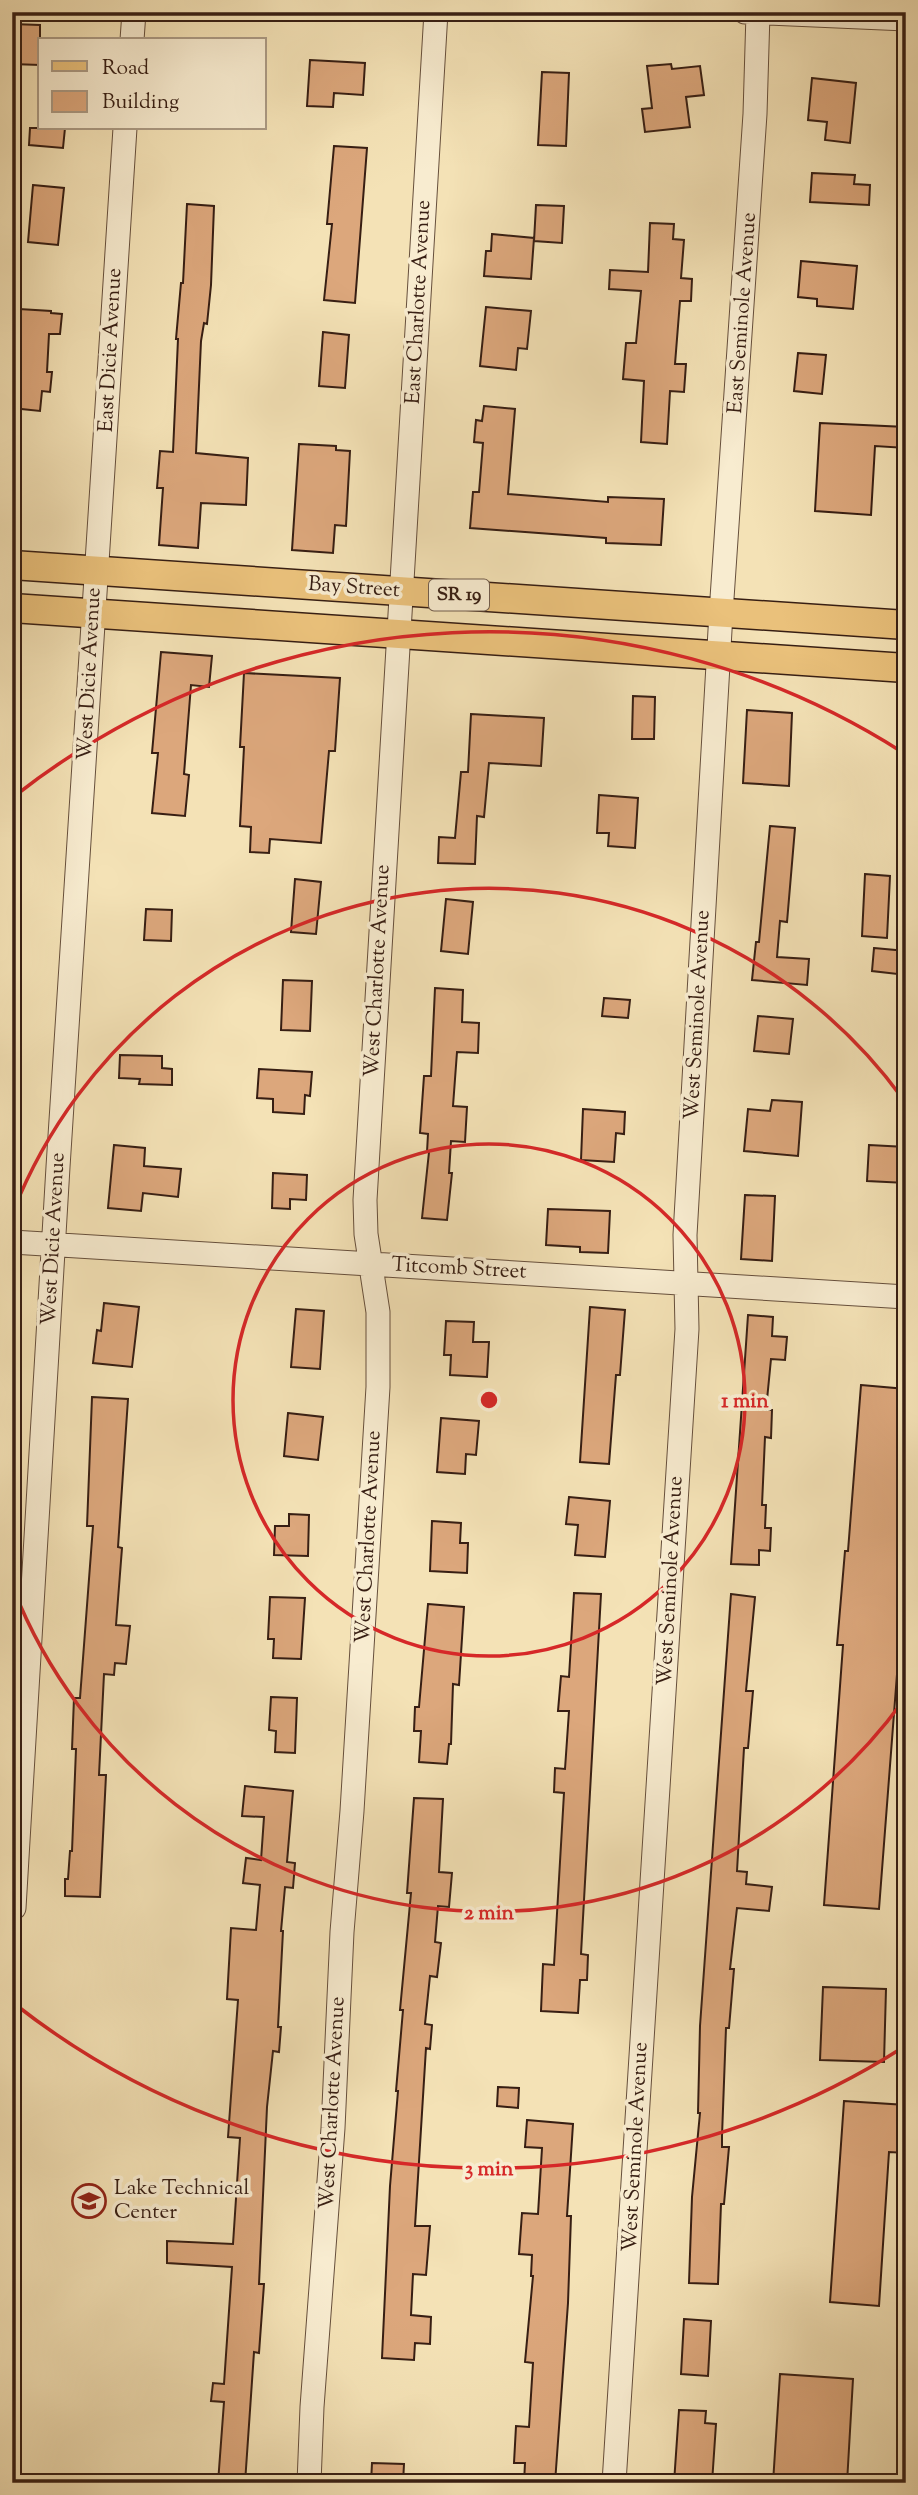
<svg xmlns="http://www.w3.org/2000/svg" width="918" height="2495" viewBox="0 0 918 2495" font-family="'Sorts Mill Goudy',serif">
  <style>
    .building { fill: #dca77c; stroke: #371e13; stroke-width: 2 }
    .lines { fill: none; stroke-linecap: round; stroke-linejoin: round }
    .minor-casing { stroke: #664f3c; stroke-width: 25 }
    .major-casing { stroke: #371e13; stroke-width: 31 }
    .minor { stroke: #f8ecd0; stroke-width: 23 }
    .major { stroke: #eac17b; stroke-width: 28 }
    .ring { fill: none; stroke: #d62828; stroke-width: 3.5 }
    .labels { text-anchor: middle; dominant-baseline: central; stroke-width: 7; stroke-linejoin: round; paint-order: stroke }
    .shield { fill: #f8ecd0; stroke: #715c4c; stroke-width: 2 }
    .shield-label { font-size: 19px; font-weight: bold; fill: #371e13 }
    .street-label { font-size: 21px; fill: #371e13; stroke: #f8ecd0 }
    .poi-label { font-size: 21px; fill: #371e13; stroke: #f8ecd0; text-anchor: start }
    .centre { fill: #d62828; stroke: #f8ecd0; stroke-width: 3.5 }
    .ring-label { font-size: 21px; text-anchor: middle; font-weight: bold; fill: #d62828; stroke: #f8ecd0; stroke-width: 7; stroke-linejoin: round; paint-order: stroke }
  </style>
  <rect width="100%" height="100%" fill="#f4e2b6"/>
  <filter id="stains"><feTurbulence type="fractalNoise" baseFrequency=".00286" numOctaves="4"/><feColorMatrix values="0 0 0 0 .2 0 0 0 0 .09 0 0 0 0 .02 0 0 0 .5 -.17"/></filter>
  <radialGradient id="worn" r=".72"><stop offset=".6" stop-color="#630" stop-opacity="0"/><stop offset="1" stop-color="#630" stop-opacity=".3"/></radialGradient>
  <path class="building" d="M12,24L40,25V65L12,64Z
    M310,60L365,63L363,95L334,93L333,107L307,106Z
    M671,64L672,69L700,66L704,95L686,97L690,127L645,132L642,109L652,108L647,66Z
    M542,72L569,73L566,146L538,145Z
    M812,78L856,83L850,143L825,140L827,122L808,120Z
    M30,128H65L63,148L29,145Z
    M334,146L367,148L355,303L324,300L332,224H327Z
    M812,173L855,175L854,184L870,185L869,205L810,202Z
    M33,185L64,188L58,245L28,242Z
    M187,204L214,206L211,285L207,324L204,323L201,341L196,453L248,458L246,505L201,503L198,548L159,545L163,488H157L160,451L173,452L178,339H176L181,283H183Z
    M536,205L564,206L562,243L534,241Z
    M650,223L674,224L673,239L684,240L681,278L692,279L691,301H680L675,364H686L684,392L670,391L667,444L641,442L644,381L623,379L626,343H636L641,291L609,289L610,270L648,272Z
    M492,234L534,238L531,279L484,276L486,251H491Z
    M801,261L857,266L853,309L817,306V299L798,297Z
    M486,307L531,311L527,349L518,348L516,370L480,366Z
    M19,309L51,311V313L62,314L60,334H49L47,372H52L50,392L42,391L40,411L12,408V368L17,369Z
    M323,332L349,335L345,388L319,386Z
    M798,353L826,355L822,394L794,391Z
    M484,406L515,409L508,494L608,502V497L664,499L661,545L606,543V538L470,528L473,492H479L483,443L474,442L476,420L482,421Z
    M820,423L906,427V448L875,446L871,515L815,511Z
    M299,444L336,446V450L350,451L346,526L335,525L333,553L292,550Z
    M161,652L212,656L209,687L191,685L184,774L189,775L185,816L152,813L158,753H152Z
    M244,673L340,678L335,751H329L321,843L270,839L269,853L250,852L251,827L240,826L244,747H240Z
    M633,696L655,697L654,739H632Z
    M747,710L792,713L789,786L743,783Z
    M471,714L544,718L541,766L489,763L484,817L477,816L475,864L438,863L439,837L455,838L461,772H468Z
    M599,795L638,798L635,848L608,846L609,833H597Z
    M770,826L795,828L787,922L780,921L777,957L809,959L807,985L752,980L756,942H759Z
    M865,874L890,876L887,938L862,936Z
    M295,879L321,882L316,934L291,932Z
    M446,899L473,902L468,954L441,951Z
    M146,909L172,910L171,941L144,940Z
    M874,948L906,951V975L872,971Z
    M283,980L312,981L310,1031L281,1030Z
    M435,988L463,990L462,1022L479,1023L478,1053L457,1052L453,1106L467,1107L465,1142L451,1141L449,1173H452L447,1220L422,1218L429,1152H427L428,1134L420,1133L424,1076H431Z
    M604,998L630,1000L628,1018L602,1016Z
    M758,1016L793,1019L789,1054L754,1051Z
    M120,1055L162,1056V1068L172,1069V1085L139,1084L140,1079L119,1078Z
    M259,1069L312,1072L310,1096L305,1095L304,1114L273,1112V1099L257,1098Z
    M772,1100L802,1102L798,1156L744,1151L748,1109L770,1111Z
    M583,1109L625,1112L624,1134L616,1133L614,1162L581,1160Z
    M114,1145L145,1148L144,1166L181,1169L178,1197L143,1193L141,1211L108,1208Z
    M869,1145L906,1147V1183L867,1181Z
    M273,1173L307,1175L306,1200L290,1199V1209L272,1208Z
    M745,1195L775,1196L772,1261L741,1259Z
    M548,1209L610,1211L608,1253L580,1252V1247L546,1245Z
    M104,1303L139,1307L132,1367L93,1363L97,1330L101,1331Z
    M590,1307L625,1310L620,1375H616L609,1464L580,1462Z
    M296,1309L324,1311L320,1369L291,1367Z
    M748,1315L773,1317L772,1336L787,1337L785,1360L771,1359L766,1410H772L771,1438L765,1437L762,1505H766L765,1528H771L770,1551L759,1550V1565L731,1564Z
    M446,1321L474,1322L473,1342H489L487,1377L450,1375L451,1355H444Z
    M861,1385L906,1389V1557L879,1909L824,1905L843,1645H837L845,1551H848Z
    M92,1397L128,1399L118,1547L122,1548L116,1625L130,1626L126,1664L115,1663L114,1675L104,1674L99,1775H106L100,1897L65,1896V1879H68L70,1851H72L76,1749H72L74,1698H80L93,1526H87Z
    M288,1413L323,1417L318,1460L284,1456Z
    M441,1418L479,1421L476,1455L466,1454L465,1474L437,1472Z
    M569,1497L610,1501L605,1557L575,1555L578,1525L566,1524Z
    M289,1514L309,1515L308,1556L274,1555L275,1526H289Z
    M432,1521L461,1523L460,1543H468L467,1573L430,1571Z
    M574,1593L601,1594L581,1954L588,1955L587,1980H580L578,2013L541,2011L543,1964L554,1965L564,1793L554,1792L555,1768L565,1769L569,1711H558L561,1676L569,1677Z
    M731,1594L755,1597L746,1691H753L748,1748H744L737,1871L747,1872L746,1884L772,1887L769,1911L737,1908L730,1969H734L729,2028H726L722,2136V2147H729L724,2204H721L718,2284L689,2283L692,2197L700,2113H698L700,2026Z
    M270,1597L305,1598L301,1659L273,1658L274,1639H268Z
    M428,1604L464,1607L459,1685L453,1684L451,1744H449L447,1764L419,1762L421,1731H414L415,1707H419Z
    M271,1697L297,1698L295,1753L275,1752L276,1731L269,1730Z
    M245,1786L293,1791L287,1862L295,1863L293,1888L285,1887L281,1931H283L278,2027H281L279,2052L273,2051L267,2107L259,2284H264L259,2353L254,2352L245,2483H218L224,2402L211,2401L213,2383L224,2384L232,2267L167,2263V2241L233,2244L240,2138L228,2137L238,2000L227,1999L231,1928L256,1930L260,1885L243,1883L246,1858L261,1860L264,1817L242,1816Z
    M414,1798L443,1799L439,1872L452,1873L449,1907L438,1906L435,1942L441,1943L437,1977L430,1976L425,2024L432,2025L430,2049L426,2048L415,2226H430L426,2275L413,2274L411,2315L431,2317L430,2344L415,2343L414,2360L382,2358L390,2186L398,2091H396L403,2010H400L411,1893H407Z
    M823,1987L886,1989L884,2062L820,2060Z
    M498,2087L519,2088L518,2108L497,2106Z
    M844,2101L906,2105V2153L889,2152L879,2306L830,2302Z
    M527,2120L573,2124L567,2216H571L568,2303L555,2483H524L525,2463H514L516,2426L529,2427L533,2363L525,2362L533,2276H531L532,2255L519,2254L522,2213L538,2214L542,2148L525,2147Z
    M684,2319L711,2321L708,2376L681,2374Z
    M780,2374L853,2379L847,2483H773Z
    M679,2410L706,2411L705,2423L716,2424L712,2483H674Z
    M372,2463L404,2464L403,2483H371Z"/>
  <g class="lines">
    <g class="minor-casing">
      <path id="minor" d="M745,12L906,19
        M132,40L134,12
        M12,1242L906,1297
        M14,1908L58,1167L125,128
        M309,2483L312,2407L333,2128L342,1932L352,1811L378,1387V1312L366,1234L365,1200L436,12
        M614,2483L687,1329L685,1235L721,613L755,114L758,13"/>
    </g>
    <g class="major-casing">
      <path id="major" d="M12,565L906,625
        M12,608L906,668"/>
    </g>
    <use href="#minor" class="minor"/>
    <use href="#major" class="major"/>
  </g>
  <g class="ring">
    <circle cx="489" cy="1400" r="256"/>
    <path d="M903 1701A512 512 0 0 1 13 1588M13 1212A512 512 0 0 1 903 1099"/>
    <path d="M902 2048A768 768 0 0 1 16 2005M16 795A768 768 0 0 1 902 752"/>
  </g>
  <defs>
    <g id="school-ring" transform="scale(1.75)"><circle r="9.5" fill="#f8ecd0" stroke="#8f2418" stroke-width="1.5"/><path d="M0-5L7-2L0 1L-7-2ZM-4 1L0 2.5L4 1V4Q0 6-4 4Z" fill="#8f2418"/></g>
  </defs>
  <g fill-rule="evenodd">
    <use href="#school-ring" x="89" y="2201"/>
  </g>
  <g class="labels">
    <rect class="shield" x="429" y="579.5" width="60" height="31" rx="5"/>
    <g class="shield-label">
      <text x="459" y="595">SR 19</text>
    </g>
    <g class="street-label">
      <text transform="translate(419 302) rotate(-87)">East Charlotte Avenue</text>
      <text transform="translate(743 313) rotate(-86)">East Seminole Avenue</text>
      <text transform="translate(111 350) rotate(-87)">East Dicie Avenue</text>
      <text transform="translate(354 588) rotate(4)">Bay Street</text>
      <text transform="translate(90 674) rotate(-87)">West Dicie Avenue</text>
      <text transform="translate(378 971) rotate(-87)">West Charlotte Avenue</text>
      <text transform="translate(698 1015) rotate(-87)">West Seminole Avenue</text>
      <text transform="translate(54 1239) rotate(-87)">West Dicie Avenue</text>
      <text transform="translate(459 1269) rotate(3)">Titcomb Street</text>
      <text transform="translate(369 1537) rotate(-87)">West Charlotte Avenue</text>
      <text transform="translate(671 1581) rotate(-87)">West Seminole Avenue</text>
      <text transform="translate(333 2103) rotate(-87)">West Charlotte Avenue</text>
      <text transform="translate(636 2147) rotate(-87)">West Seminole Avenue</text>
    </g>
    <g class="poi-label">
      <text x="114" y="2189">Lake Technical<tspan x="114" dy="24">Center</tspan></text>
    </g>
  </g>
  <circle cx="489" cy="1400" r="10" class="centre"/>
  <g class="ring-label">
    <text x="745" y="1407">1 min</text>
    <text x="489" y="1919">2 min</text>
    <text x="489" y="2175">3 min</text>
  </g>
  <rect width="918" height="2495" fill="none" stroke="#f4e2b6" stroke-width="42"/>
  <rect x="14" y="14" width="890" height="2467" fill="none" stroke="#371e13" stroke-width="3.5"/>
  <rect x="21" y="21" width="876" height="2453" fill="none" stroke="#371e13" stroke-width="2"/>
  <rect x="38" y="38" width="228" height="91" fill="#f8ecd0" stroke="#ab9a84" stroke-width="2"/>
  <rect x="52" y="61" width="35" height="10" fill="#eac17b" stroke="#ab9a84" stroke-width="2"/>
  <text x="102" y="74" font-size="21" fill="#371e13">Road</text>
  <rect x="52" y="91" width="35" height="21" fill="#dca77c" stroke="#ab9a84" stroke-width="2"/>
  <text x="102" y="108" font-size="21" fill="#371e13">Building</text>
  <rect width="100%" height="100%" filter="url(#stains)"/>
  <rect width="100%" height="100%" fill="url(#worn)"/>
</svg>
